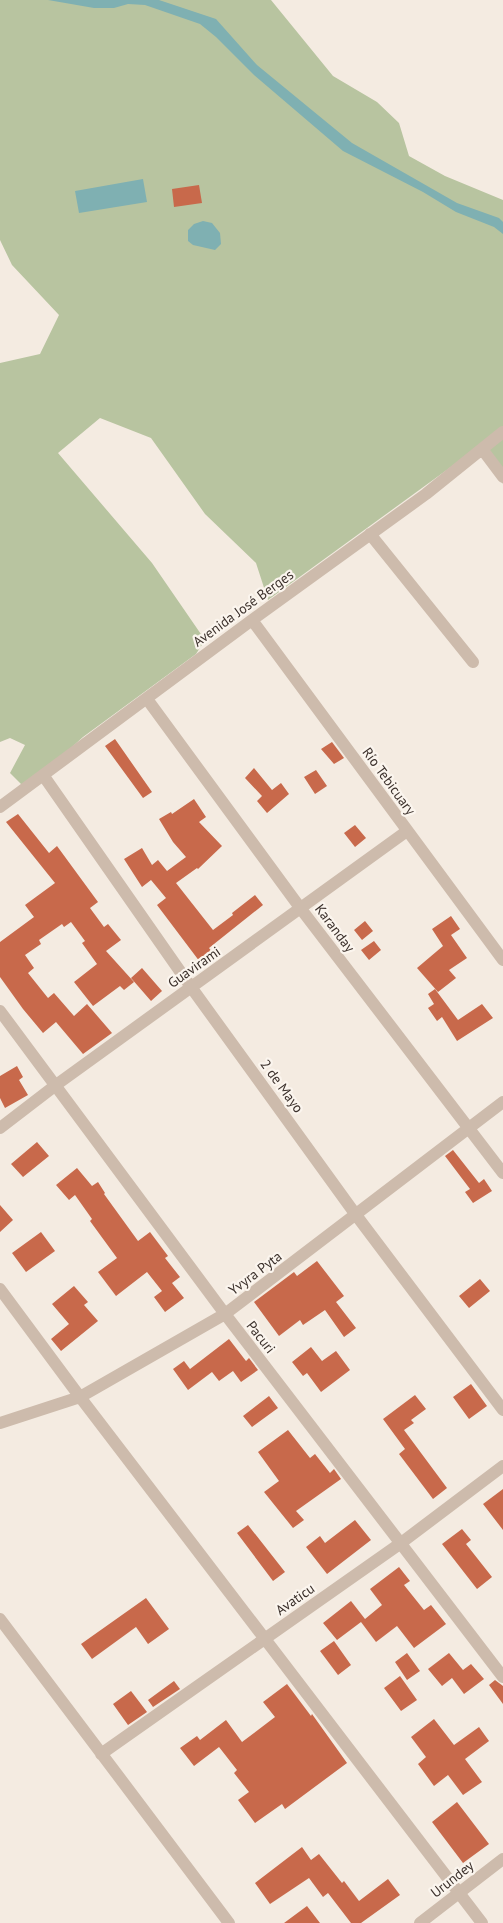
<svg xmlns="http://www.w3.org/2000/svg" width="503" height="1923" viewBox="0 0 503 1923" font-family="'PT Sans',sans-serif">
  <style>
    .green { fill: #b8c4a0 }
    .water { fill: #7fb0b2 }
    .building { fill: #c8694b }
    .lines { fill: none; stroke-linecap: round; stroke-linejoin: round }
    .minor { stroke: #cdbbac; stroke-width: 12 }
    .labels { text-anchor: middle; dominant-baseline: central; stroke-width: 4.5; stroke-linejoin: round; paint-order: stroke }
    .street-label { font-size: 14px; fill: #3b302b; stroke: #fbf5ee }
  </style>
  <rect width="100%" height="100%" fill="#f4ebe1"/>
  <path class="green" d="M0,0H271L333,76L377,102L399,123L409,156L445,176L503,200V484L482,449L477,448L268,600L256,563L205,514L151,438L100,418L58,453L152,563L205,640L196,654L83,737L26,789L10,773L25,745L10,738L0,742V363L40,354L59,315L12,265L0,240Z"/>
  <path class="water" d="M48,0H159L216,19L257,65L352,143L457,203L499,218L503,222V234L494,227L456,212L423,192L343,151L254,75L216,37L200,24L145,5L128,4L114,8H94Z
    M143,179L147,202L79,213L75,191Z
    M203,221L212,223L220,233L221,244L215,250L193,245L188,241V230L194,224Z"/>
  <path class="building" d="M199,185L202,203L174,207L172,189Z
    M115,739L152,792L143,798L105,746Z
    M332,742L344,758L334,764L321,749Z
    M254,768L272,790L281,783L289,794L267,813L257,801L262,796L245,778Z
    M316,770L327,786L315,794L304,777Z
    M194,799L206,817L199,822L222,846L198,869L197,868L176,883L213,930L233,915L232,913L255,895L263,905L209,948L216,957L203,966L157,905L166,898L151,880L142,887L124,859L142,848L152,865L158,860L167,871L186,857L173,842L159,819L171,812L172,814Z
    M18,814L49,853L57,846L98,902L90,908L104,927L108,924L121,940L106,951L134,982L124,990L120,986L93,1006L74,982L97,964L82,943L85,941L71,922L64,927L62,924L39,940L41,944L25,955L34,968L28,973L48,998L54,993L74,1016L87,1004L112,1033L83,1054L56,1022L43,1033L23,1009L0,977V942L34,917L25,905L55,883L6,822Z
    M355,825L366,838L355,847L344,833Z
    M451,916L460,929L451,935L467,958L449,970L456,978L438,992L417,968L443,946L432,929Z
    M365,921L373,931L362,940L354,930Z
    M374,941L381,950L369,960L361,950Z
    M142,968L162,991L151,1001L131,978Z
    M435,989L458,1020L482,1004L493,1018L457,1041L442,1017L437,1021L428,1008L434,1004L428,994Z
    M17,1066L23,1077L19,1080L28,1095L5,1108L0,1098V1076Z
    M37,1142L49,1156L23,1177L11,1164Z
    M453,1150L479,1183L484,1179L492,1191L473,1203L465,1192L470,1189L445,1156Z
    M77,1168L92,1186L98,1182L105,1193L104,1194L138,1241L150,1232L168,1256L165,1258L180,1277L172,1283L184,1298L165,1312L154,1297L162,1291L147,1272L116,1296L98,1272L117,1258L90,1221L92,1219L75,1195L69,1200L56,1185Z
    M0,1205L13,1220L0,1232Z
    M41,1232L55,1251L26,1272L12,1253Z
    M317,1261L344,1296L336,1302L356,1328L344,1337L325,1310L303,1325L300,1320L279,1336L254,1302L294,1272L297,1276Z
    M480,1279L490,1291L469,1308L459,1296Z
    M74,1286L88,1302L84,1305L98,1321L61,1351L51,1339L69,1324L52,1304Z
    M229,1339L246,1361L249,1358L258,1370L241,1382L233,1371L219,1381L212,1372L188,1390L173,1369L184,1361L190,1369Z
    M311,1347L322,1361L336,1351L350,1370L321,1392L307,1373L303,1376L292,1362Z
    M471,1384L487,1406L469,1419L453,1397Z
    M415,1395L426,1409L411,1420L414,1423L404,1430L447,1488L433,1499L399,1454L405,1449L383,1419Z
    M269,1396L278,1408L252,1427L243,1416Z
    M288,1430L310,1458L315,1454L330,1473L334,1469L341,1479L296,1511L304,1520L293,1528L264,1492L279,1481L258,1452Z
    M503,1489V1530L483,1504Z
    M355,1520L371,1540L327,1574L306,1547L320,1536L325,1543Z
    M248,1525L285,1572L273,1581L237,1533Z
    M462,1529L471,1540L466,1544L492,1577L477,1589L442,1544Z
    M399,1567L410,1581L404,1585L424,1610L431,1605L446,1624L414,1648L397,1626L376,1642L361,1622L337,1640L323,1623L351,1601L365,1619L382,1605L370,1589Z
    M146,1598L169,1629L148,1644L136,1627L92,1659L81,1644Z
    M334,1641L351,1665L338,1675L320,1651Z
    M407,1653L420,1671L407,1680L395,1662Z
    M449,1653L463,1670L471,1664L484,1679L464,1694L452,1678L442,1686L428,1669Z
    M400,1676L417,1700L401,1711L384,1688Z
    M495,1680L503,1686V1704L489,1685Z
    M174,1681L180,1689L153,1707L148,1700Z
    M287,1684L311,1716L312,1714L347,1763L285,1809L282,1804L255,1823L238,1800L249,1792L234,1773L237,1770L219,1747L194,1766L180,1748L197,1736L200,1740L226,1720L242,1742L275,1717L263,1702Z
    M131,1691L147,1712L128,1725L113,1704Z
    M434,1719L454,1745L479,1727L489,1741L465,1759L482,1782L463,1795L448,1775L434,1786L418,1764L426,1757L411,1737Z
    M457,1802L489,1844L463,1863L432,1822Z
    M302,1847L311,1860L319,1854L342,1883L344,1881L359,1901L388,1879L400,1895L361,1923H351L328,1893L323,1897L309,1878L270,1904L255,1883Z
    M307,1906L320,1923H284Z"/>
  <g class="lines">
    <path class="minor" d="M482,449L503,477
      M370,534L473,662
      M252,620L503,960
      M147,699L301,909L503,1173
      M43,775L191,987L356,1215L503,1410
      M0,807L252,620L426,494L503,432
      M0,1011L225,1314L503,1677
      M0,1128L56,1085L407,831
      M0,1289L80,1397L482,1923
      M0,1423L80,1397L225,1314L503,1102
      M0,1619L229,1923
      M101,1754L401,1543L503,1466
      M420,1923L503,1859"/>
  </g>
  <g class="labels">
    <g class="street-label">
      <text transform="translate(243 608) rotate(-36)">Avenida José Berges</text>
      <text transform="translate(389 781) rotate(54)">Río Tebicuary</text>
      <text transform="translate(335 928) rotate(53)">Karanday</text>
      <text transform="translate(194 967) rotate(-35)">Guavirami</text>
      <text transform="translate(282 1086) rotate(54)">2 de Mayo</text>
      <text transform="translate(255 1273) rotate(-37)">Yvyra Pyta</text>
      <text transform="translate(261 1337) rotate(52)">Pacuri</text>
      <text transform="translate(295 1599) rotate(-35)">Avaticu</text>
      <text transform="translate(452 1879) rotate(-38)">Urundey</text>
    </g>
  </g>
</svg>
